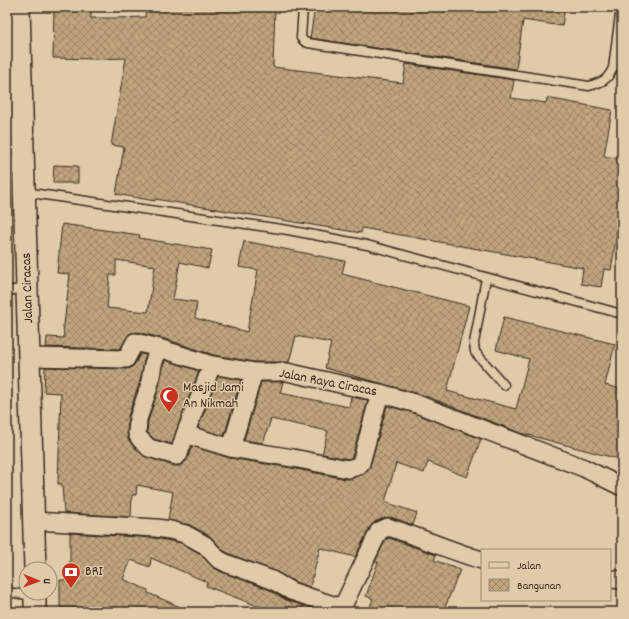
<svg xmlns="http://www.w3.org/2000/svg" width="629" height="619" viewBox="0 0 629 619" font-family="Dekko,sans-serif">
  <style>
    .building { fill: url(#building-cross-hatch); stroke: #3b2a1e; fill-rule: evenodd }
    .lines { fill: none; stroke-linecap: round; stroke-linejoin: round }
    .service-casing { stroke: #3b2a1e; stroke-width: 11 }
    .minor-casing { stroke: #3b2a1e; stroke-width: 20 }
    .tertiary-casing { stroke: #3b2a1e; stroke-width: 24 }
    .service { stroke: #dfcbaa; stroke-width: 8 }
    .minor { stroke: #dfcbaa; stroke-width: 17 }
    .tertiary { stroke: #dfcbaa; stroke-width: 21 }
    .labels { text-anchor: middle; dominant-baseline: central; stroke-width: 3; stroke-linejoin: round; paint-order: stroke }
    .street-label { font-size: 14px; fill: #3b2a1e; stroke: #dfcbaa }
    .poi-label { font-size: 14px; fill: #3b2a1e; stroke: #dfcbaa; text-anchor: start }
  </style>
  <defs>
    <pattern id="building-cross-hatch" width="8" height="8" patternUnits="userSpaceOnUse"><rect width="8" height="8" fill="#bfa47d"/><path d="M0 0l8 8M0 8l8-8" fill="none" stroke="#9c8666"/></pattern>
  </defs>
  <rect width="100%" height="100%" fill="#dfcbaa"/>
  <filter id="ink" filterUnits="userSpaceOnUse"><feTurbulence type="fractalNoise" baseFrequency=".025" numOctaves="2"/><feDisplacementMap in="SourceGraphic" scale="8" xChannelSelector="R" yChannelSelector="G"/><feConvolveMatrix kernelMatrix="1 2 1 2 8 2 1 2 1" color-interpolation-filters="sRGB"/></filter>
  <g filter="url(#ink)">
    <path class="building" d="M54,7H91V18H116L145,17L146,7H275L273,67L403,83L406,64L514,80L511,98L546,103L547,98L612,110L604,156L622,159V204L611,270L604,269L601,287L581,284L583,268L362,228L361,233L155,199V201L116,194L124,147L111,145L126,58L95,59L53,58Z
      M315,7H565L562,26L523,20L516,69L310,38Z
      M54,165L78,166V183H53Z
      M62,224L140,235L139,238L212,250L208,268L180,262L173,299L197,302L195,318L247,332L258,270L239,267L244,241L345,261L342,274L469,306L447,391L516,409L529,359L496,350L504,317L615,344L605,385L622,389V460L521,433L420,394L325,368L331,343L296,336L289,362H255L214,355L162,338L137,332L129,334L120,349L46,347L47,337L64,338L63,325H64L70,274L57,273ZM116,260L155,266L148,312L107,308L110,275H116Z
      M140,354L146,355L139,384L128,416L127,433L128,439L133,446L146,457L174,466H180L186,461L192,446L229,458L291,468L346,479H351L365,473L370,466L387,406L414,413L481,439L467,477L428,462L424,473L396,463L385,502L417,513L413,525L391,517L384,518L375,522L370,527L355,557L320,548L310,587L295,582L275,571L232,555L224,551L210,536L190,525L168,520L173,492L137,485L136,495H132L131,517L64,513L62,484H58L61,393L44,392L45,367L126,369L131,368L135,364Z
      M165,360L199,371L172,444L154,439L147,432L148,421L158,390Z
      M218,376L241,380L224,436L198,428Z
      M261,382H283L280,393L349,407L351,397L368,400L352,457L348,459L322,454L328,431L271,419L263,443L244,440Z
      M70,533L155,538L181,543L199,553L214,568L224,573L268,589L286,600L304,606L303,612H273L206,586L207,582L151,558L150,567L131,560L123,579L148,590V593L192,612H111L112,608H60V580H70Z
      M389,538L436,555L434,560L460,570L443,612H368L373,599L366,596L378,562H375L386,539Z"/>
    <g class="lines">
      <g class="service-casing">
        <path id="service" d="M303,7L301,38L305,42L308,43L589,86C602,82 607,81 613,68L621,7
          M24,192L288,230L367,245L622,314
          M486,278L474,343L475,352L504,385
          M7,291L26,288
          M7,592L34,596"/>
      </g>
      <g class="minor-casing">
        <path id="minor" d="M7,166L23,165
          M159,348L153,364L149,387L138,419L137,434L140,439L149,448L177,456L179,454L185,434L231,448L254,372
          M30,357L126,359L135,342L159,348L212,365L254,372H287L380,393L417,404L584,468L622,487
          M185,434L212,365
          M231,448L293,458L348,469L358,466L361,463L380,393
          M34,521L156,528L170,530L185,534L205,545L218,559L228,564L272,580L291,591L342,608V612
          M610,579L622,580
          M342,608L379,531L388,527C420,537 450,551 482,560"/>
      </g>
      <g class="tertiary-casing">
        <path id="tertiary" d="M19,7L35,569
          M35,593V612"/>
      </g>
      <use href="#service" class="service"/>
      <use href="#minor" class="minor"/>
      <use href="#tertiary" class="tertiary"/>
    </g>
  </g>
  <defs>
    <g id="mosque-pin" transform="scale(1)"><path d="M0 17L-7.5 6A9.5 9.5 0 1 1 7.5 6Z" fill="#c8321e" stroke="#dfcbaa"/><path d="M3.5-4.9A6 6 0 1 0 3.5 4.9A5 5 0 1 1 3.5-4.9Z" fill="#fff"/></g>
    <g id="bank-pin" transform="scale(1)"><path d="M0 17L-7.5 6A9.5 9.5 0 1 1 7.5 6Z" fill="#c8321e" stroke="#dfcbaa"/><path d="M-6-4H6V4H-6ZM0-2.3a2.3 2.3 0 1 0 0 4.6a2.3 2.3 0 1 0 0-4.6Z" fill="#fff"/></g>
  </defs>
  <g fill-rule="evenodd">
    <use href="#mosque-pin" x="169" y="396"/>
    <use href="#bank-pin" x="71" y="572"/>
  </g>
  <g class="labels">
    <g class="street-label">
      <text transform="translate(28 288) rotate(-92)">Jalan Ciracas</text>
      <text transform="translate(328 383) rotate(11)">Jalan Raya Ciracas</text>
    </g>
    <g class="poi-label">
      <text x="183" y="388">Masjid Jami<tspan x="183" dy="16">An Nikmah</tspan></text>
      <text x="85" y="572">BRI</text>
    </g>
  </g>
  <rect width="629" height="619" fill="none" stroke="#dfcbaa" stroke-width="24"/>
  <rect x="12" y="12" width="605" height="595" fill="none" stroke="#3b2a1e" stroke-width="1.5" filter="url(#ink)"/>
  <rect x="481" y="549" width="130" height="52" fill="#dfcbaa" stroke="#9d8b72"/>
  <rect x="489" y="562" width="20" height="6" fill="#dfcbaa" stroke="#9d8b72"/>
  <text x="517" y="569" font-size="12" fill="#3b2a1e">Jalan</text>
  <rect x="489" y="579" width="20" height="12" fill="url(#building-cross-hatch)" stroke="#9d8b72"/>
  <text x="517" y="589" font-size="12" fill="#3b2a1e">Bangunan</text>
  <g transform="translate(38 581) rotate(91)"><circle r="19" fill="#dfcbaa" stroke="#9d8b72"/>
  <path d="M0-3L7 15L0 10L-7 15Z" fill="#c8321e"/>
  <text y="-6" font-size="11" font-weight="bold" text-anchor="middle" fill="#3b2a1e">U</text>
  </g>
</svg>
